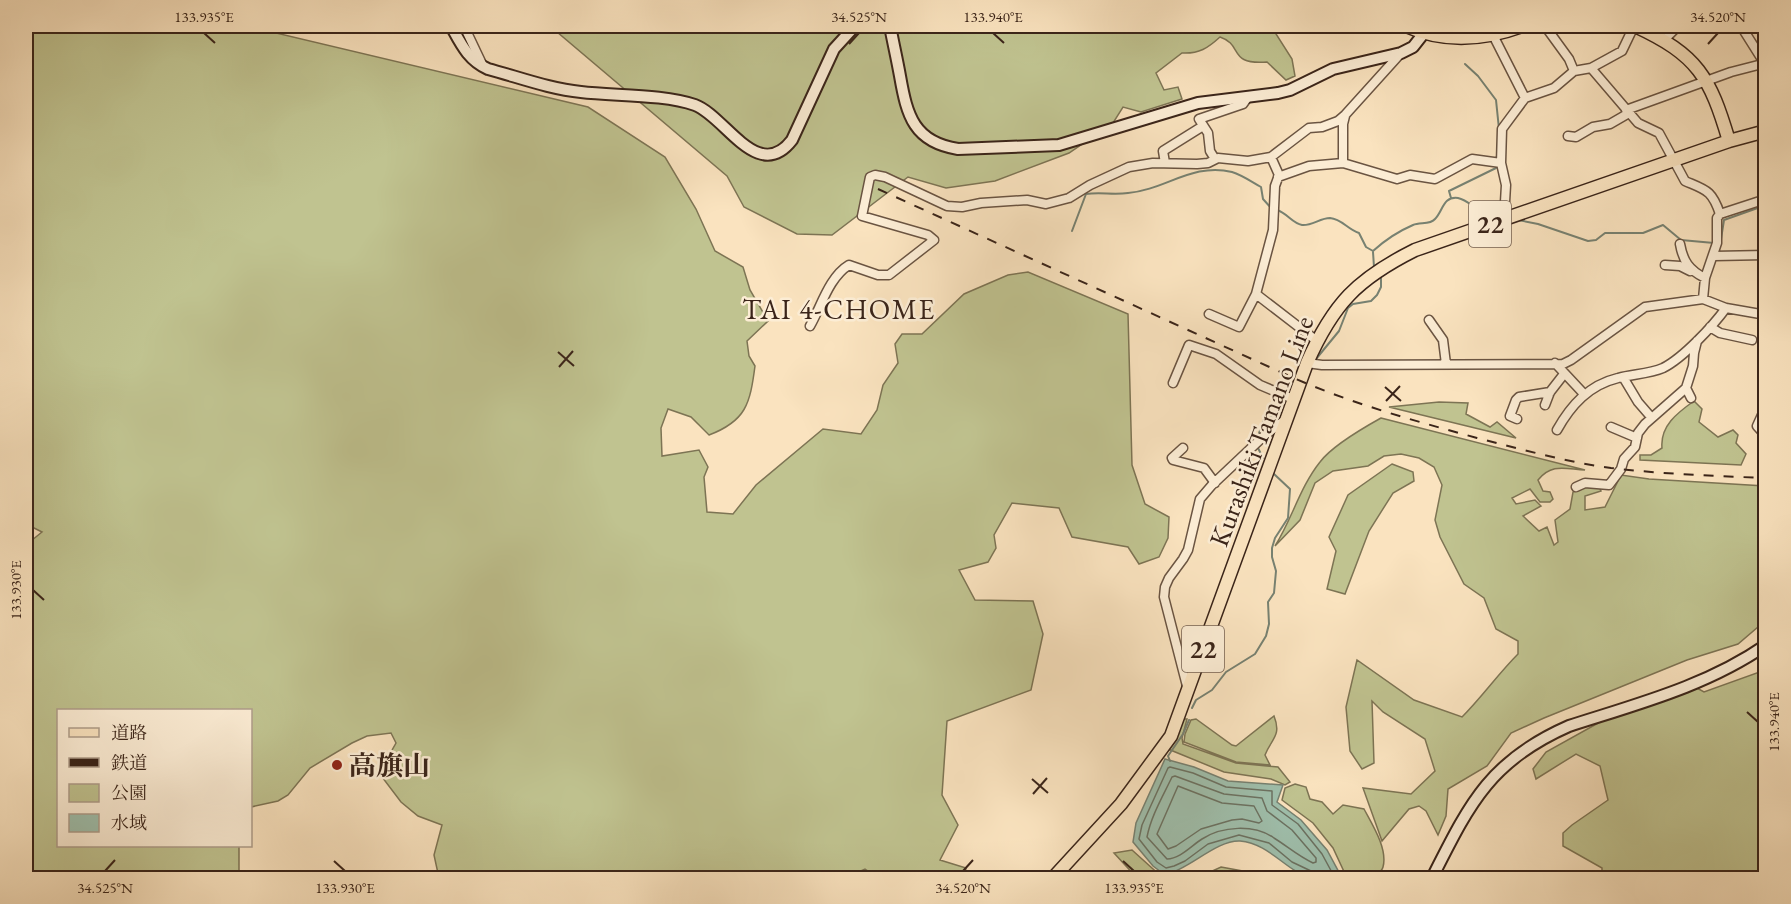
<svg xmlns="http://www.w3.org/2000/svg" width="1791" height="904" viewBox="0 0 1791 904" font-family="'EB Garamond','Noto Serif JP',serif">
  <style>
    .green { fill: #c0c390; stroke: #7d7454; stroke-width: 1.5 }
    .water { fill: #9fbfac; stroke: #778171; stroke-width: 1.5 }
    .lines { fill: none; stroke-linecap: round; stroke-linejoin: round }
    .shore { stroke: #6c7262; stroke-width: 1.5 }
    .stream { stroke: #778171; stroke-width: 2 }
    .street-casing { stroke: #6a5442; stroke-width: 11 }
    .secondary-casing { stroke: #3a2419; stroke-width: 14 }
    .primary-casing { stroke: #3a2419; stroke-width: 15 }
    .street { stroke: #fcedd5; stroke-width: 8 }
    .secondary { stroke: #fcedd5; stroke-width: 10 }
    .primary { stroke: #fae3bf; stroke-width: 12 }
    .rail { stroke: #3a2419; stroke-width: 2; stroke-dasharray: 10 10; stroke-linecap: butt }
    .ticks { fill: none; stroke: #3a2419; stroke-width: 2 }
    .poi-dot { fill: #8f2418; stroke: #fcedd5; stroke-width: 2 }
    .labels { text-anchor: middle; dominant-baseline: central; stroke-width: 5; stroke-linejoin: round; paint-order: stroke }
    .shield { fill: #fcedd5; stroke: #746051; stroke-width: 1.5 }
    .shield-label { font-size: 26px; font-weight: bold; fill: #3a2419 }
    .street-label { font-size: 27px; fill: #3a2419; stroke: #fcedd5 }
    .poi-label { font-size: 27px; font-weight: bold; fill: #3a2419; stroke: #fcedd5; text-anchor: start }
    .neighbourhood-label { font-size: 28px; letter-spacing: 1.5px; fill: #3a2419; stroke: #fcedd5 }
    .neatline { fill: none; stroke: #3a2419; stroke-width: 2 }
    .ticks-label { font-size: 15px; text-anchor: middle; fill: #3a2419 }
  </style>
  <rect width="100%" height="100%" fill="#fae3bf"/>
  <filter id="stains"><feTurbulence type="fractalNoise" baseFrequency=".00333" numOctaves="4"/><feColorMatrix values="0 0 0 0 .2 0 0 0 0 .09 0 0 0 0 .02 0 0 0 .5 -.17"/></filter>
  <radialGradient id="worn" r=".72"><stop offset=".6" stop-color="#630" stop-opacity="0"/><stop offset="1" stop-color="#630" stop-opacity=".3"/></radialGradient>
  <path class="green" d="M26,26H247L588,107L665,157L696,209L715,251L743,267L750,290L768,321L747,341L749,356L755,366C750,404 746,421 709,435L691,417L668,409L661,428L662,456L699,450L708,467L704,477L707,512L733,514L756,485L823,429L861,434L877,410L883,385L898,363L895,344L902,334H922L964,294L1008,275L1028,272L1128,314L1132,465L1145,504L1169,517L1168,538L1159,557L1139,564L1128,547L1072,537L1059,508L1012,503L994,535L996,548L988,562L959,570L975,600L1033,601L1043,634L1031,690L947,721L942,795L958,825L940,860L966,868L964,878H878L865,869L845,878H439L434,855L442,825L418,816L401,802L379,773L396,743L391,733L367,736L352,743L310,768L288,795L278,801L251,807L250,710H58V846H239V878H26V545L42,532L26,524Z
    M550,26H1271L1292,59L1295,76L1286,80L1267,62C1227,65 1244,45 1220,37C1208,48 1199,54 1182,53L1156,73L1164,90L1178,87L1182,99L1141,112L1123,107L1113,123L1069,153L995,181L946,188L908,177L832,235L797,234L744,207L727,176Z
    M1694,401L1702,409L1699,422L1718,437L1733,430L1738,435L1736,443L1746,454L1741,465L1640,460V455H1651L1662,448C1660,426 1677,413 1694,401Z
    M1439,402L1468,403L1466,414L1490,427L1497,422L1516,438L1389,407Z
    M1381,418L1585,470C1565,469 1552,463 1538,480L1543,491L1550,492L1553,499L1550,502H1540L1530,489L1512,498L1516,504L1535,500L1541,506L1523,516L1539,531L1547,527L1554,545L1558,542L1555,520L1570,509L1573,492L1585,486L1600,488L1601,491L1585,496V510L1605,507L1621,475L1649,479L1765,486V621L1738,644L1687,660L1544,718L1511,733L1487,766L1448,789L1446,816L1438,835L1426,811L1419,806L1409,809L1382,841L1363,788L1411,794L1435,771L1425,739L1383,712L1372,701L1374,763L1362,769L1350,751L1346,707L1357,660L1414,700L1462,717C1482,697 1498,674 1518,654V641L1496,629L1484,598L1464,584L1440,537L1435,520L1442,485L1434,467L1419,458L1401,454L1384,456L1368,466L1333,471L1315,483L1300,520L1275,546C1292,519 1300,487 1320,462C1332,446 1363,428 1381,418Z
    M1392,464L1413,472L1414,481L1393,493L1369,531L1345,594L1327,589L1336,551L1329,537L1348,495Z
    M1765,670V878H1602V868L1563,846V833L1572,825L1608,800L1600,766L1576,754L1536,779L1533,769L1546,752L1609,717L1697,688L1704,692Z
    M1274,716C1282,736 1271,739 1265,755L1270,765L1236,762L1184,742L1185,734L1191,720L1196,719L1232,745L1236,746Z
    M1184,719H1187L1182,738L1183,744L1236,763L1278,767L1290,782L1285,785L1271,779L1224,772L1168,749Z
    M1295,784L1306,787L1310,799L1322,802L1333,814L1343,805L1364,809C1372,824 1388,849 1383,867C1382,871 1377,875 1374,878H1347L1333,848L1313,823L1282,800L1285,788Z
    M1132,850L1163,878H1137L1114,853Z
    M1221,867L1259,874L1266,878H1197Z"/>
  <path class="water" d="M1165,759L1194,767L1228,781L1283,785L1277,802L1301,820L1327,850L1342,878C1333,879 1323,880 1314,878C1287,874 1272,844 1240,841C1216,840 1190,869 1165,875L1153,866L1133,842L1136,823Z"/>
  <g class="lines">
    <path class="shore" d="M1175,776L1224,794L1262,798L1267,811L1292,830L1316,858V862L1313,863C1298,856 1287,846 1274,838C1254,824 1222,826 1202,839C1191,846 1180,859 1167,859L1147,837C1151,816 1163,796 1172,777Z
      M1178,786L1222,803L1254,806L1262,821L1259,823L1242,819L1232,820L1201,829L1176,846L1168,849L1157,834Z
      M1313,878L1311,871L1292,862L1269,843L1239,835L1208,844L1185,861L1174,866L1166,868L1157,862L1139,839L1142,825L1168,768L1170,767L1193,773L1226,787L1272,791V805L1298,824L1322,854L1335,878"/>
    <path class="stream" d="M1458,26L1461,28
      M1465,64L1478,76L1496,100L1499,129
      M1451,198L1449,191L1496,168
      M1277,210C1287,213 1292,223 1302,225C1312,226 1320,218 1330,218C1342,219 1347,229 1359,233L1366,247L1373,251C1384,241 1399,231 1413,225C1420,222 1430,225 1435,219C1443,211 1443,196 1458,198C1468,200 1473,208 1482,212C1486,214 1491,214 1496,215
      M1518,220L1538,224L1588,241L1596,240L1605,233H1643L1663,225L1681,240L1714,243
      M1072,231L1086,194C1100,192 1114,195 1128,193C1165,190 1193,162 1232,172C1242,175 1252,182 1261,187L1263,199L1272,209
      M1721,239L1724,220L1766,205
      M1373,252L1374,267
      M1316,359L1339,331L1348,308L1353,304L1371,301L1377,295L1381,287V276
      M1258,436L1264,419L1281,413
      M1258,448L1263,458
      M1192,708L1196,700L1212,690L1226,672L1255,654L1266,636L1269,624L1268,602L1274,593L1276,571L1272,557V548L1275,538L1288,518L1290,489L1274,474
      M1170,761L1168,756L1183,734L1189,720"/>
    <g class="street-casing">
      <path id="street" d="M464,26L483,66
        M1482,26L1490,36
        M1545,26L1569,59L1574,71
        M1741,26L1765,64
        M1493,35L1525,98
        M1664,40L1678,26
        M1591,68L1638,123L1659,133L1685,181C1706,190 1712,190 1720,214L1717,218V243L1705,278L1703,299
        M1626,110L1731,72L1766,63
        M1568,136L1576,137L1593,127L1610,124L1629,113
        M1271,157L1279,175L1275,186L1273,230L1256,294L1317,341
        M1215,159L1210,151L1208,133L1199,119L1243,104L1248,97
        M1165,163L1163,151L1203,126
        M1343,163V124L1345,116
        M1278,177L1309,166L1343,163L1397,179L1410,175L1435,179L1472,159L1501,163
        M1720,214L1766,199
        M1504,219L1506,185L1501,163L1502,129L1525,98L1554,88L1574,71L1591,68L1622,51L1634,26
        M1680,244C1683,261 1689,270 1705,278
        M1714,256L1766,255
        M1665,265L1680,266L1690,271
        M1209,314L1239,327L1256,294
        M1429,320L1443,340L1446,364
        M810,326C821,307 829,277 849,265L878,275H889L934,240L928,235L862,216L870,177L875,175L885,177L947,206L962,207L981,203L1027,200L1046,204L1069,198L1090,185L1129,167L1153,163L1197,164L1208,163L1218,158L1248,161L1271,157L1309,128L1322,127L1338,121L1345,115L1401,53
        M1710,327L1720,333L1752,340
        M1307,363L1322,365L1563,364L1571,360L1645,307L1703,299L1726,308L1766,315
        M1555,363L1584,394
        M1623,377L1638,402L1651,417
        M1173,383L1189,345L1216,354L1260,385L1293,399
        M1686,388L1691,398
        M1545,405L1550,392L1564,374
        M1766,413L1762,415L1757,426L1766,436
        M1517,419L1510,416L1516,400L1519,397L1550,392
        M1611,427L1637,438
        M1557,430C1571,405 1589,385 1618,378C1633,374 1649,374 1663,368C1683,358 1713,326 1726,308
        M1183,448L1172,458L1173,460L1204,468L1215,483
        M1576,487L1585,483L1609,485L1621,469L1624,459L1635,447L1638,433L1645,424L1686,388L1693,366L1694,353L1697,341
        M1188,690L1164,597L1165,587L1169,578L1183,559L1188,550L1200,499L1212,485L1265,435L1285,420"/>
    </g>
    <g class="secondary-casing">
      <path id="secondary" d="M451,26C461,44 468,60 488,69C518,77 550,89 581,92C614,96 664,94 695,105C725,116 758,184 792,140L834,49L855,26
        M890,26C893,42 897,59 900,76C907,116 914,142 958,149L1059,145L1198,103L1278,93L1290,90L1333,69L1401,53L1413,47L1424,33
        M1432,878C1469,805 1489,761 1569,726C1637,704 1707,686 1766,645"/>
    </g>
    <g class="primary-casing">
      <path id="primary" d="M1406,26C1444,43 1484,40 1522,26
        M1635,26C1698,55 1710,77 1729,141
        M1053,878L1121,804L1171,736L1307,363C1333,304 1357,279 1415,250L1729,141L1766,131"/>
    </g>
    <use href="#street" class="street"/>
    <use href="#secondary" class="secondary"/>
    <use href="#primary" class="primary"/>
    <path class="rail" d="M878,189L1287,375C1349,403 1412,420 1477,438C1521,449 1566,462 1611,468C1662,474 1714,476 1766,478"/>
  </g>
  <path class="ticks" d="M204,33L215,43M993,33L1004,43M849,44L859,33M1708,44L1718,33M558,352L574,366M559,367L573,351M1385,387L1401,401M1386,401L1400,386M33,590L44,600M1747,712L1758,722M1032,779L1048,793M1033,794L1047,778M334,861L345,871M1123,861L1134,871M105,871L115,860M963,871L973,860"/>
  <circle class="poi-dot" cx="337" cy="765" r="6"/>
  <g class="labels">
    <g class="shield">
      <rect x="1469" y="201" width="42" height="46" rx="4.5"/>
      <rect x="1182" y="626" width="42" height="46" rx="4.5"/>
    </g>
    <g class="shield-label">
      <text x="1490" y="224">22</text>
      <text x="1203" y="649">22</text>
    </g>
    <g class="street-label">
      <text transform="translate(1261 431) rotate(-69)">Kurashiki Tamano Line</text>
    </g>
    <g class="poi-label">
      <text x="349" y="765">高旗山</text>
    </g>
    <g class="neighbourhood-label">
      <text x="839" y="309">TAI 4-CHOME</text>
    </g>
  </g>
  <rect width="1791" height="904" fill="none" stroke="#fae3bf" stroke-width="66"/>
  <rect x="57" y="709" width="195" height="138" fill="#fcedd5" stroke="#ae9d8a" stroke-width="1.5"/>
  <rect x="69" y="728" width="30" height="9" fill="#fae3bf" stroke="#ae9d8a" stroke-width="1.5"/>
  <text x="111" y="739" font-size="18" fill="#3a2419">道路</text>
  <rect x="69" y="758" width="30" height="9" fill="#3a2419" stroke="#ae9d8a" stroke-width="1.5"/>
  <text x="111" y="769" font-size="18" fill="#3a2419">鉄道</text>
  <rect x="69" y="784" width="30" height="18" fill="#c0c390" stroke="#ae9d8a" stroke-width="1.5"/>
  <text x="111" y="799" font-size="18" fill="#3a2419">公園</text>
  <rect x="69" y="814" width="30" height="18" fill="#9fbfac" stroke="#ae9d8a" stroke-width="1.5"/>
  <text x="111" y="829" font-size="18" fill="#3a2419">水域</text>
  <rect x="33" y="33" width="1725" height="838" class="neatline"/>
  <g class="ticks-label">
    <text x="204" y="22">133.935°E</text>
    <text x="859" y="22">34.525°N</text>
    <text x="993" y="22">133.940°E</text>
    <text x="1718" y="22">34.520°N</text>
    <text transform="translate(16 590) rotate(-90)" y="5">133.930°E</text>
    <text transform="translate(1774 722) rotate(-90)" y="5">133.940°E</text>
    <text x="105" y="893">34.525°N</text>
    <text x="345" y="893">133.930°E</text>
    <text x="963" y="893">34.520°N</text>
    <text x="1134" y="893">133.935°E</text>
  </g>
  <rect width="100%" height="100%" filter="url(#stains)"/>
  <rect width="100%" height="100%" fill="url(#worn)"/>
</svg>
